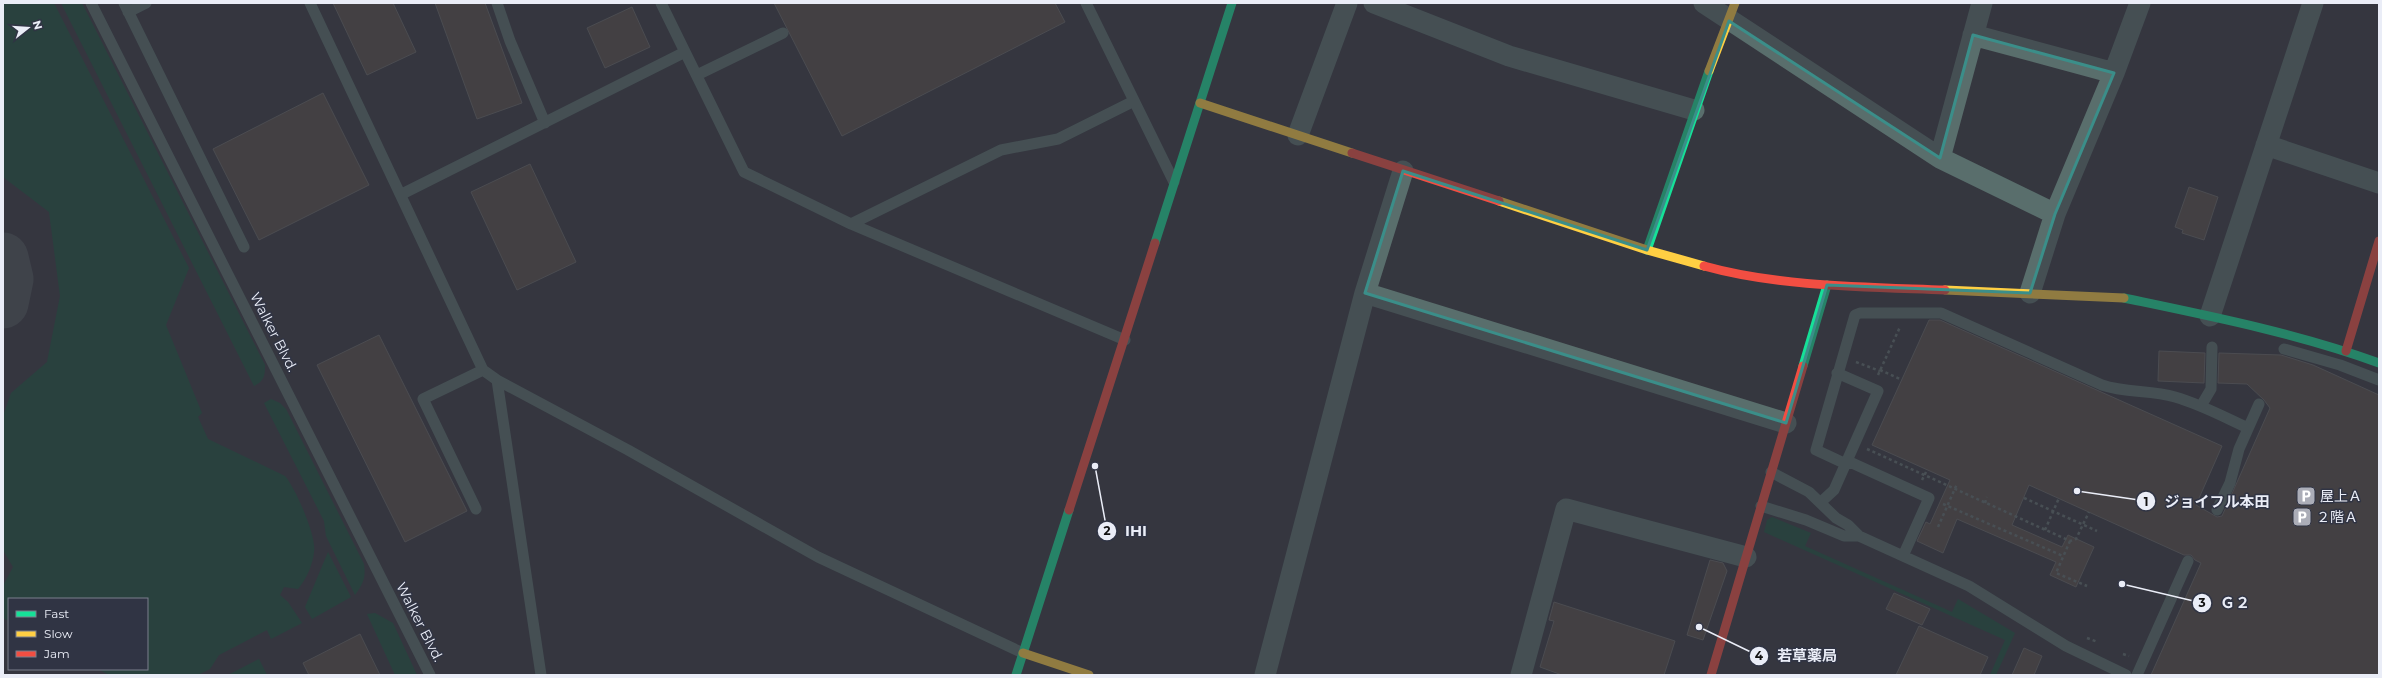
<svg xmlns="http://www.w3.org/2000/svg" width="2382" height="678" viewBox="0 0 2382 678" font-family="Montserrat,'Noto Sans JP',sans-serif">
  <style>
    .green { fill: #1b4f3d }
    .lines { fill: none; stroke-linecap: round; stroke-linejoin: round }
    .taxiway { stroke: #4d5258; stroke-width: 51 }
    .building { fill: #544c47; stroke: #666565 }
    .path { stroke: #606d6e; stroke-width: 2.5; stroke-dasharray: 3 3; stroke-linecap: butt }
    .lane { stroke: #596e6c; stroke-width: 11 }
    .street { stroke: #596e6c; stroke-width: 21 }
    .fast { stroke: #16e098; stroke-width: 9 }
    .slow { stroke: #ffcf43; stroke-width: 9 }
    .jam { stroke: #f24e42; stroke-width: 9 }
    .marked { fill: none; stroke: #3b8e89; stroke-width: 3; stroke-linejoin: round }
    .labels { text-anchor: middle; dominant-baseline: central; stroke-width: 3; stroke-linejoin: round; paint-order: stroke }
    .street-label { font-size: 14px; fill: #eaedf7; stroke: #303444 }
    .poi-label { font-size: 14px; fill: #eaedf7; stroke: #303444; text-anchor: start }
    .leader { fill: none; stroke: #eaedf7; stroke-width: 1.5 }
    .callout-dot { fill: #eaedf7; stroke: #303444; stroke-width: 1.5 }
    .mark-label { font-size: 12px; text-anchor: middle; font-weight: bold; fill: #111 }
    .callout-label { font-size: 15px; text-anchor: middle; font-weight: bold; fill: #eaedf7; stroke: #303444; stroke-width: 3; stroke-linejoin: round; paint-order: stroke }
  </style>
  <rect width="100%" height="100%" fill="#35373f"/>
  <path class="green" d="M3,3H54L189,268L166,325L202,413L198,417L208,439L285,476C295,487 317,537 314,552C313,564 306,580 298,589L284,587L280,595L288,602L302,623L271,639L267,630L219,655L210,669L198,675H109L98,669H147V599H9V621L3,618V586L13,567L3,550V416L11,393L47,362L60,296L49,212L3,177Z
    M61,3H82L265,365C265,376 264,381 254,386Z
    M271,399L280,403L286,409L364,564C366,578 363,584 355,595L326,536L324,521L264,403Z
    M1772,517L1811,533L1805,546L1952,612L1958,599L2015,633L1996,675H1990L2005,640L1764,532L1767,520Z
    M328,552L351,597L312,619L305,607Z
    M375,613L393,623L417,675H395L367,614Z
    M259,659L267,675H228Z"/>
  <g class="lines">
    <path class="taxiway" d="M3,258L8,279L3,303"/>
  </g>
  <path class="building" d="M333,3H393L416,52L367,75Z
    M435,3H485L522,103L477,119Z
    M774,3H1055L1065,22L842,136Z
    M632,7L650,47L605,68L587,28Z
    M323,93L369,185L259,240L213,149Z
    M530,164L576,262L517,290L471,192Z
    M2189,187L2218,197L2204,240L2182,233L2183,230L2175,227Z
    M1929,320H1940L2222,446L2196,505L2217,517L2222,516L2270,408L2264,400L2247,384L2218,383L2219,353L2281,355L2313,365L2379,395V675H2151L2201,563L2195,560L2191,555H2184L2029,485L2012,525L2062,547L2068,535L2094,547L2076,587L2050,575L2056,562L1957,519L1943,553L1917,541L1926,522L1930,524L1950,480L1872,445Z
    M379,335L467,511L405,542L317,365Z
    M2159,351L2205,353L2204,383L2158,381Z
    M1710,560L1723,563L1727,571L1703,640L1687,635Z
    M1894,593L1930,609L1922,625L1886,609Z
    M1554,602L1675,641L1664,675H1562L1540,667L1554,621L1549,620Z
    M1919,626L1988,657L1980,675H1896Z
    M360,634L380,675H309L303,663Z
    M2024,648L2042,656L2034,675H2012Z"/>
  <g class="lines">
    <path class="path" d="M1856,362L1880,371
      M1880,370L1902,380
      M1878,375L1900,327
      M1867,449L2070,541L2076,539L2089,512
      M1922,480L1927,470
      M2024,498L2097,531
      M1985,503L1987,497
      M1943,504L2063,556
      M1938,527L1957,484
      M2045,530L2059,498
      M2070,541L2056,573L2087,586
      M2087,638L2098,642
      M2123,654L2129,656"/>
    <path class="lane" d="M91,3L430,675
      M124,3L244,247
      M310,3L483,370L497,380
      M497,3L510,41L545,123
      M661,3L744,172L851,224L1125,340
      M1086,3L1174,182
      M128,12L146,3
      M697,75L783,33
      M402,194L685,52
      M851,224L1001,150L1058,139L1134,101
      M2284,349L2340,365L2379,380
      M2201,406L2211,389L2212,347
      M1771,472L1809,492L1836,518L1848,525L1859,536L1969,586L2066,646L2126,675
      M1821,502L1834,490L1878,391L1837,373
      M1761,506L1806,520L1844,536H1859
      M476,509L423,399L483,370
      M2217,510L2230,483L2239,449L2259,404
      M1903,556L1929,498L1852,463L1846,464L1816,450L1855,315L1860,313H1941L2102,385C2125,393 2151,390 2175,397C2200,404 2224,417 2248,428
      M541,675L497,380L628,450L818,557L1023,653
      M2137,675L2188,561"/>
    <path class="street" d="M1374,3L1509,56L1694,110
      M1704,3L1940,158L2055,214
      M1973,35L2114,73
      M1298,135L1347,3
      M2266,145L2379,183
      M1940,158L1982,3
      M1365,293L1786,423
      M2030,293L2055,214L2114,73L2140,3
      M2210,316L2313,3
      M1265,675L1365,293L1403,171
      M1521,675L1566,509L1746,557"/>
    <path class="fast" d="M1155,243L1232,3
      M1647,250L1709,71
      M2124,298C2210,316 2296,333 2379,363
      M1803,366L1827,285
      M1016,675L1069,510"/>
    <path class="slow" d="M1709,71L1735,3
      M1200,103L1352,153
      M1499,201L1647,250L1704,266
      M1945,290L2124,298
      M1023,653L1089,675"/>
    <path class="jam" d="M1352,153L1499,201
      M1704,266C1779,287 1868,287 1945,290
      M2346,351L2379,241
      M1069,510L1155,243
      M1711,675L1803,366"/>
  </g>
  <path d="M0 0H2382V678H0ZM1729,21L1940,158L1973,35L2114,73L2055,214L2030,293L1827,285L1786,423L1365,293L1403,171L1647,250Z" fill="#35373f" fill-opacity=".55" fill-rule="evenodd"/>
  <path class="marked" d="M1729,21L1940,158L1973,35L2114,73L2055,214L2030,293L1827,285L1786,423L1365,293L1403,171L1647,250Z"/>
  <defs>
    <g id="parking-square" transform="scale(1)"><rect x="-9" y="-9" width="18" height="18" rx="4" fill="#abadb7" stroke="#303444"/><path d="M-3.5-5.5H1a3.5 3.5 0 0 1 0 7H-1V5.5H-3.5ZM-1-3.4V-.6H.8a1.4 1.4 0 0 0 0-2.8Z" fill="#fff"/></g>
  </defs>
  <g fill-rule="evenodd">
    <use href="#parking-square" x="2306" y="496"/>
    <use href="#parking-square" x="2302" y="517"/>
  </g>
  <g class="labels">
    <g class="street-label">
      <text transform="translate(274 332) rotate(63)">Walker Blvd.</text>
      <text transform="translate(420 622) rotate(63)">Walker Blvd.</text>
    </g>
    <g class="poi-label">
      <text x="2320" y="496">屋上Ａ</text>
      <text x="2316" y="517">２階Ａ</text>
    </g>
  </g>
  <path class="leader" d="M2077 491L2146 501M1095 466L1107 531M2122 584L2202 603M1699 627L1759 656"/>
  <g class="callout-dot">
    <circle cx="2077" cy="491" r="4"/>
    <circle cx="1095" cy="466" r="4"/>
    <circle cx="2122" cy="584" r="4"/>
    <circle cx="1699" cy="627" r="4"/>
    <circle cx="2146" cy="501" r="10"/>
    <circle cx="1107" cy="531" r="10"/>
    <circle cx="2202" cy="603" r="10"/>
    <circle cx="1759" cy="656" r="10"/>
  </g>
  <g class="mark-label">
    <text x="2146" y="506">1</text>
    <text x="1107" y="535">2</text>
    <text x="2202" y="607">3</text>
    <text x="1759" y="660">4</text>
  </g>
  <g class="callout-label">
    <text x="2217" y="507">ジョイフル本田</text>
    <text x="1136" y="536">IHI</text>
    <text x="2235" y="608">Ｇ２</text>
    <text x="1807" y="661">若草薬局</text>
  </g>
  <rect width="2382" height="678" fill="none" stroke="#eaedf7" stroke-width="8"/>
  <rect x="8" y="598" width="140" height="72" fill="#303444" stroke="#7a7e8c"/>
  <rect x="16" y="611" width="20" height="6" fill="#16e098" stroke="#7a7e8c"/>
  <text x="44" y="618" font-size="12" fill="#eaedf7">Fast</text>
  <rect x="16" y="631" width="20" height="6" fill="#ffcf43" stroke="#7a7e8c"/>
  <text x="44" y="638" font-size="12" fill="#eaedf7">Slow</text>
  <rect x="16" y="651" width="20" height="6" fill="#f24e42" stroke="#7a7e8c"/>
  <text x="44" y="658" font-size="12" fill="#eaedf7">Jam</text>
  <g transform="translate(28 28) rotate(73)" stroke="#303444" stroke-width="3" paint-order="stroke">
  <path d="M0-3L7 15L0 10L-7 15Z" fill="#eaedf7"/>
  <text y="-6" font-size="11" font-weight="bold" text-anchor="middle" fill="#eaedf7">N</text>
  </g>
</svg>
